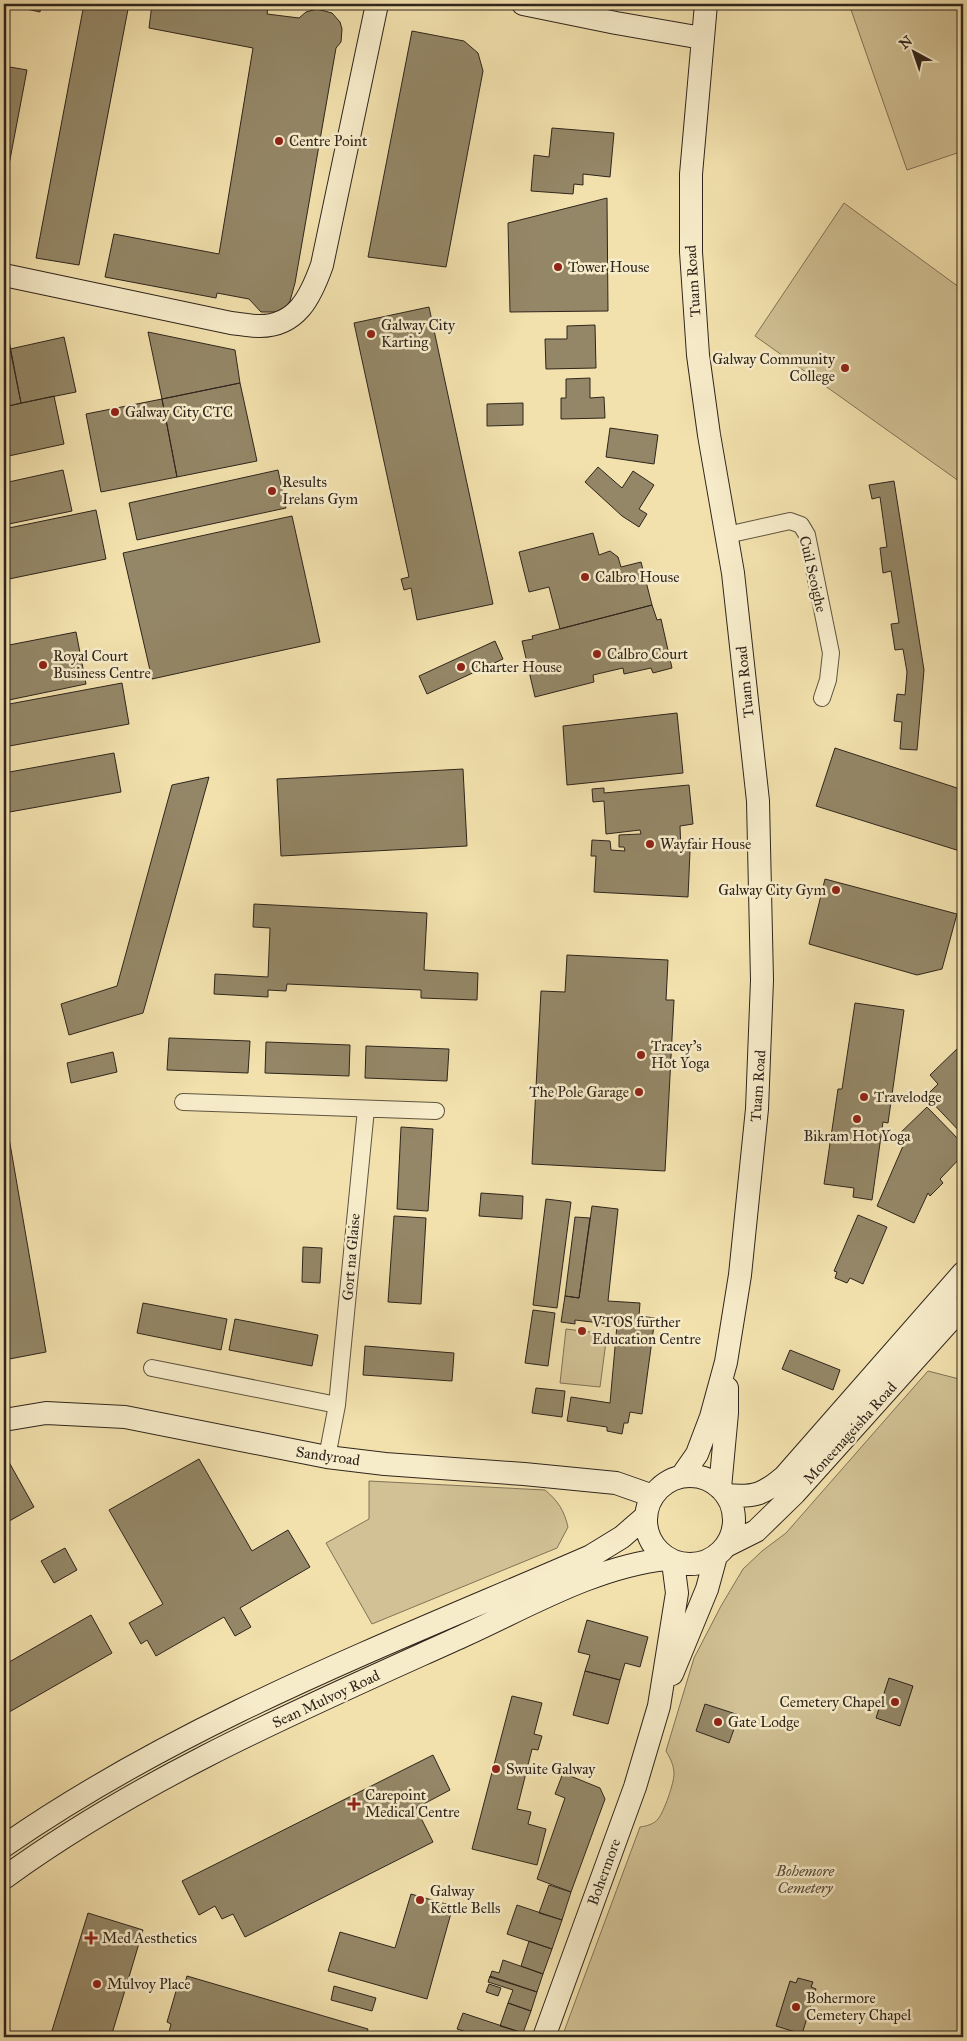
<svg xmlns="http://www.w3.org/2000/svg" width="967" height="2041" viewBox="0 0 967 2041" font-family="'IM FELL Great Primer',serif">
  <style>
    .green { fill: #d1c194; stroke: #807358 }
    .building { fill: #948767; stroke: #2f251c }
    .lines { fill: none; stroke-linecap: round; stroke-linejoin: round }
    .street-casing { stroke: #605440; stroke-width: 18 }
    .secondary-casing { stroke: #2f251c; stroke-width: 24 }
    .street { stroke: #f7ecca; stroke-width: 16 }
    .secondary { stroke: #f7ecca; stroke-width: 22 }
    .poi-dot { fill: #8f2418; stroke: #f7ecca; stroke-width: 2 }
    .labels { text-anchor: middle; dominant-baseline: central; stroke-width: 5; stroke-linejoin: round; paint-order: stroke }
    .poi-label { font-size: 15px; fill: #2f251c; stroke: #f7ecca; text-anchor: start }
    .street-label { font-size: 15px; fill: #2f251c; stroke: #f7ecca }
    .park-label { font-size: 15px; font-style: italic; fill: #584c3a; stroke: #f7ecca }
  </style>
  <rect width="100%" height="100%" fill="#f2e1ad"/>
  <filter id="stains"><feTurbulence type="fractalNoise" baseFrequency=".004" numOctaves="4"/><feColorMatrix values="0 0 0 0 .2 0 0 0 0 .09 0 0 0 0 .02 0 0 0 .5 -.17"/></filter>
  <radialGradient id="worn" r=".72"><stop offset=".6" stop-color="#630" stop-opacity="0"/><stop offset="1" stop-color="#630" stop-opacity=".3"/></radialGradient>
  <path class="green" d="M849,4H963V151L907,170Z
    M844,203L963,290V484L755,336Z
    M566,1329L607,1334L600,1387L560,1383Z
    M928,1371L963,1380V2037H562L640,1827C647,1826 654,1824 658,1819C664,1812 674,1783 674,1774C674,1765 670,1758 666,1751L694,1658L721,1606L743,1569L762,1551L786,1533Z
    M369,1481L545,1490C558,1501 564,1510 568,1527L557,1548L372,1624L326,1543L369,1519Z"/>
  <path class="building" d="M4,4H41L40,12Z
    M84,4H129L79,265L36,258Z
    M152,4H241L268,8L267,14L299,18L306,12L317,9L332,13L340,22L342,29L341,42L336,48L295,283L290,301L286,307L276,312H261L249,299L217,293L216,298L105,277L114,234L219,254L253,48L149,28Z
    M412,31L464,41L478,53L483,71L446,267L368,257Z
    M4,66L27,70L4,191Z
    M552,128L614,133L610,177L583,174V185L574,184L573,194L531,191L534,155L549,157Z
    M607,198L608,311L510,312L508,223Z
    M429,307L493,604L417,620L411,588L404,590L401,579L409,577L354,323Z
    M595,325L596,368L546,369L545,339H567V326Z
    M7,330L21,403L4,407V331Z
    M148,332L235,350L240,383L162,399Z
    M64,337L76,392L21,403L10,349Z
    M590,378V398L604,397L605,418L561,419V398H566V379Z
    M240,383L257,461L177,477L162,399Z
    M54,396L64,444L4,457V407Z
    M162,399L177,477L101,492L86,414Z
    M523,403V425L487,426V404Z
    M610,428L658,435L654,464L606,457Z
    M598,467L622,488L633,471L654,485L639,509L647,514L639,527L622,516L585,482Z
    M63,470L72,511L4,525V483Z
    M278,470L286,508L137,540L129,503Z
    M894,481L924,670L917,750L900,749L902,722L894,721L897,694L905,695L907,672L903,649L895,650L891,624L899,623L891,571L883,573L880,548L887,547L880,497L872,499L869,485Z
    M96,510L106,559L4,580V529Z
    M292,516L320,642L152,679L123,553Z
    M593,533L599,555L610,551L618,557L621,567L641,562L652,605L560,629L549,587L529,592L519,552Z
    M652,605L657,620L661,619L672,668L653,673L651,668L624,674L623,668L593,675L594,682L535,697L522,641L533,639L532,636Z
    M76,632L86,684L4,701V646Z
    M495,641L503,659L427,694L419,676Z
    M122,683L129,724L4,747V705Z
    M677,713L683,773L567,785L563,726Z
    M835,748L963,790V852L816,806Z
    M114,753L121,792L4,813V773Z
    M463,769L467,846L281,856L277,779Z
    M209,777L143,1013L69,1035L61,1004L117,986L172,785Z
    M689,785L693,824L680,826L681,851H690L688,897L594,892L596,856H591L592,840L610,841L611,850L625,851L624,847H619V835L641,834L640,830L606,834L604,801L593,802L592,789L604,788V793Z
    M825,879L957,914L942,969L917,975L809,944Z
    M254,904L427,913L424,970L478,973L477,1000L421,998V990L287,984L286,991L268,990V997L214,994L215,974L268,977L270,928L253,927Z
    M567,955L668,960L666,1000H674L665,1171L532,1164L541,991L565,992Z
    M855,1003L904,1010L888,1123L883,1122L872,1200L853,1197L854,1188L824,1184L838,1089H842Z
    M169,1038L250,1041L248,1073L167,1070Z
    M266,1042L350,1045L349,1076L265,1073Z
    M366,1046L449,1049L447,1081L365,1078Z
    M960,1046L963,1050V1135L926,1096L938,1084L930,1075Z
    M113,1052L117,1072L71,1083L67,1063Z
    M927,1107L963,1144V1155L940,1179L943,1183L930,1196L928,1193L914,1223L877,1206L903,1146L895,1138Z
    M4,1109L46,1352L4,1360Z
    M401,1127L433,1129L428,1211L397,1209Z
    M481,1193L523,1196L522,1219L479,1216Z
    M546,1199L571,1202L557,1308L533,1305Z
    M592,1206L618,1209L608,1301L640,1303L639,1316L655,1318L642,1414L630,1412L628,1423H624L622,1434L607,1431V1427L567,1421L571,1397L610,1403L617,1325L575,1320V1324L561,1322L565,1296L579,1298Z
    M858,1215L887,1227L863,1284L850,1278L847,1283L835,1278L837,1272L834,1271Z
    M394,1216L426,1218L421,1304L388,1302Z
    M575,1217L590,1218L579,1298L565,1296Z
    M303,1247L322,1248L320,1283L302,1282Z
    M143,1303L227,1319L221,1350L137,1333Z
    M533,1310L555,1313L548,1366L525,1363Z
    M235,1319L318,1335L312,1366L229,1350Z
    M365,1346L454,1353L452,1381L363,1375Z
    M790,1350L840,1370L833,1390L782,1369Z
    M536,1388L565,1391L562,1417L532,1413Z
    M4,1455H5L34,1507L4,1524Z
    M199,1459L252,1551L288,1530L310,1567L240,1608L251,1627L235,1636L224,1617L156,1656L147,1640L141,1644L129,1623L163,1604L109,1510Z
    M65,1548L77,1570L54,1583L41,1561Z
    M91,1615L112,1653L4,1715V1665Z
    M587,1620L648,1637L640,1667L625,1663L620,1680L585,1671L590,1655L578,1652Z
    M585,1671L620,1680L608,1724L573,1715Z
    M889,1678L913,1686L900,1726L876,1718Z
    M512,1696L542,1703L534,1734L542,1736L538,1750L532,1749L517,1809L531,1812L528,1824L546,1829L537,1865L472,1849Z
    M705,1704L739,1715L729,1743L696,1731Z
    M433,1755L450,1790L416,1808L433,1842L245,1937L233,1914L222,1919L215,1906L199,1915L182,1881Z
    M563,1773L600,1788L605,1799L571,1892L537,1879L565,1798L555,1794Z
    M549,1885L571,1892L562,1920L539,1913Z
    M411,1894L453,1906L427,1999L328,1971L340,1932L395,1948Z
    M517,1905L562,1920L552,1949L507,1934Z
    M88,1913L143,1930L111,2037H50Z
    M529,1941L552,1949L543,1974L521,1966Z
    M503,1960L543,1974L537,1992L490,1977L492,1971L499,1973Z
    M187,1976L368,2029L366,2037H185L169,2032L171,2024L167,2022L179,1981L185,1983Z
    M490,1976L537,1992L531,2011L508,2003L513,1990L488,1982Z
    M798,1978L813,1982L811,1987L816,1989L802,2034L776,2026L790,1981L796,1983Z
    M489,1984L501,1988L498,1996L486,1992Z
    M334,1986L376,1998L372,2011L331,2000Z
    M508,2003L531,2011L523,2033L500,2026Z
    M463,2013L523,2033L521,2037H482L457,2029Z"/>
  <g class="lines">
    <g class="street-casing">
      <path id="street" d="M727,535L790,521L801,525L807,535L831,653L828,680L822,698
        M183,1102L436,1111
        M152,1368L337,1405
        M327,1457L337,1405L366,1109"/>
    </g>
    <g class="secondary-casing">
      <path id="secondary" d="M523,4L616,23L702,38
        M4,275L231,323C240,324 249,326 258,326C297,327 311,296 322,265L377,4
        M4,1420L46,1413L125,1417L327,1457L385,1464L524,1474L616,1483L653,1496
        M646 1520a44 44 0 1 1 88 0a44 44 0 1 1-88 0Z
        M681,1477L697,1454L711,1417L726,1362L740,1275L757,1109L762,980L758,801L733,573L709,435L698,355L691,252V174L706,4
        M720,1488L727,1413V1388
        M726,1495C755,1498 764,1494 785,1476L963,1273
        M726,1546L756,1531L795,1493L963,1306
        M672,1674L707,1589L716,1556
        M4,1846C184,1721 391,1643 591,1556L622,1537L645,1517
        M4,1878C144,1776 306,1707 463,1636C527,1607 596,1566 667,1559
        M544,2037L635,1787L659,1706L677,1593L673,1562"/>
    </g>
    <use href="#street" class="street"/>
    <use href="#secondary" class="secondary"/>
  </g>
  <g class="poi-dot">
    <circle cx="279" cy="141" r="5"/>
    <circle cx="558" cy="267" r="5"/>
    <circle cx="371" cy="334" r="5"/>
    <circle cx="845" cy="368" r="5"/>
    <circle cx="115" cy="412" r="5"/>
    <circle cx="272" cy="491" r="5"/>
    <circle cx="585" cy="577" r="5"/>
    <circle cx="597" cy="654" r="5"/>
    <circle cx="43" cy="665" r="5"/>
    <circle cx="461" cy="667" r="5"/>
    <circle cx="650" cy="844" r="5"/>
    <circle cx="836" cy="890" r="5"/>
    <circle cx="641" cy="1055" r="5"/>
    <circle cx="639" cy="1092" r="5"/>
    <circle cx="864" cy="1097" r="5"/>
    <circle cx="857" cy="1119" r="5"/>
    <circle cx="582" cy="1331" r="5"/>
    <circle cx="895" cy="1702" r="5"/>
    <circle cx="718" cy="1722" r="5"/>
    <circle cx="496" cy="1769" r="5"/>
    <path d="M351.5 1796.5h5v5h5v5h-5v5h-5v-5h-5v-5h5z"/>
    <circle cx="420" cy="1900" r="5"/>
    <path d="M88.5 1930.5h5v5h5v5h-5v5h-5v-5h-5v-5h5z"/>
    <circle cx="97" cy="1984" r="5"/>
    <circle cx="796" cy="2007" r="5"/>
  </g>
  <g class="labels">
    <g class="poi-label">
      <text x="289" y="141">Centre Point</text>
      <text x="568" y="267">Tower House</text>
      <text x="381" y="325">Galway City<tspan x="381" dy="17">Karting</tspan></text>
      <text x="835" y="359" text-anchor="end">Galway Community<tspan x="835" dy="17">College</tspan></text>
      <text x="125" y="412">Galway City CTC</text>
      <text x="282" y="482">Results<tspan x="282" dy="17">Irelans Gym</tspan></text>
      <text x="595" y="577">Calbro House</text>
      <text x="607" y="654">Calbro Court</text>
      <text x="53" y="656">Royal Court<tspan x="53" dy="17">Business Centre</tspan></text>
      <text x="471" y="667">Charter House</text>
      <text x="660" y="844">Wayfair House</text>
      <text x="826" y="890" text-anchor="end">Galway City Gym</text>
      <text x="651" y="1046">Tracey's<tspan x="651" dy="17">Hot Yoga</tspan></text>
      <text x="629" y="1092" text-anchor="end">The Pole Garage</text>
      <text x="874" y="1097">Travelodge</text>
      <text x="857" y="1136" text-anchor="middle">Bikram Hot Yoga</text>
      <text x="592" y="1322">VTOS further<tspan x="592" dy="17">Education Centre</tspan></text>
      <text x="885" y="1702" text-anchor="end">Cemetery Chapel</text>
      <text x="728" y="1722">Gate Lodge</text>
      <text x="506" y="1769">Swuite Galway</text>
      <text x="365" y="1795">Carepoint<tspan x="365" dy="17">Medical Centre</tspan></text>
      <text x="430" y="1891">Galway<tspan x="430" dy="17">Kettle Bells</tspan></text>
      <text x="102" y="1938">Med Aesthetics</text>
      <text x="107" y="1984">Mulvoy Place</text>
      <text x="806" y="1998">Bohermore<tspan x="806" dy="17">Cemetery Chapel</tspan></text>
    </g>
    <g class="street-label">
      <text transform="translate(693 281) rotate(-94)">Tuam Road</text>
      <text transform="translate(813 574) rotate(77)">Cuil Seoighe</text>
      <text transform="translate(745 682) rotate(-96)">Tuam Road</text>
      <text transform="translate(758 1086) rotate(-86)">Tuam Road</text>
      <text transform="translate(351 1257) rotate(-85)">Gort na Glaise</text>
      <text transform="translate(850 1433) rotate(-48)">Moneenageisha Road</text>
      <text transform="translate(328 1456) rotate(8)">Sandyroad</text>
      <text transform="translate(326 1699) rotate(-25)">Sean Mulvoy Road</text>
      <text transform="translate(604 1872) rotate(-70)">Bohermore</text>
    </g>
    <g class="park-label">
      <text x="805" y="1871">Bohemore<tspan x="805" dy="17">Cemetery</tspan></text>
    </g>
  </g>
  <rect width="967" height="2041" fill="none" stroke="#f2e1ad" stroke-width="20"/>
  <rect x="5" y="5" width="957" height="2031" fill="none" stroke="#2f251c" stroke-width="2.5"/>
  <rect x="10" y="10" width="947" height="2021" fill="none" stroke="#2f251c"/>
  <g transform="translate(914 52) rotate(320)" stroke="#f7ecca" stroke-width="4" paint-order="stroke">
  <path d="M0-4L9 19L0 12L-9 19Z" fill="#2f251c"/>
  <text y="-8" font-size="14" font-weight="bold" text-anchor="middle" fill="#2f251c">N</text>
  </g>
  <rect width="100%" height="100%" filter="url(#stains)"/>
  <rect width="100%" height="100%" fill="url(#worn)"/>
</svg>
